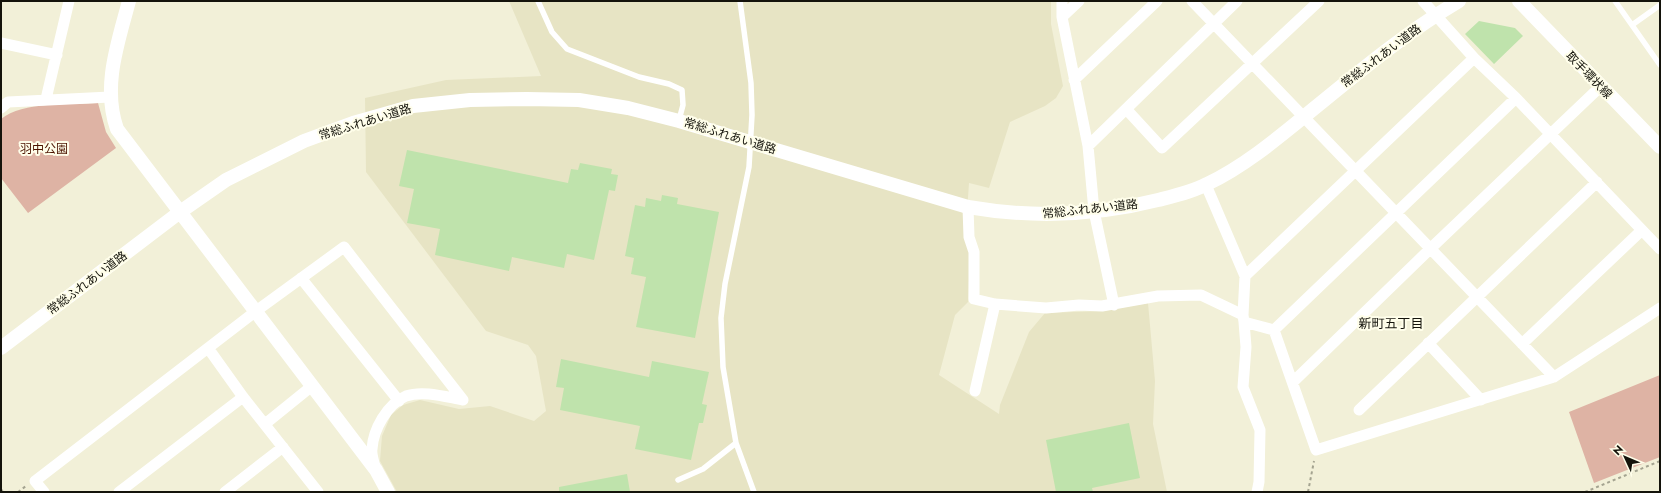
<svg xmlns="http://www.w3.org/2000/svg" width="1661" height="493" viewBox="0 0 1661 493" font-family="Jost,'Noto Sans JP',sans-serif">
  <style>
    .built { fill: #e7e4c4 }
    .green { fill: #deb3a4 }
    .building { fill: #bfe3ac }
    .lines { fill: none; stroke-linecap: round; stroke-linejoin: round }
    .path { stroke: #a4a390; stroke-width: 2; stroke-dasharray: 3 3; stroke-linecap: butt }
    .service { stroke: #fff; stroke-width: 5.5 }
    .minor { stroke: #fff; stroke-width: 11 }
    .tertiary { stroke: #fff; stroke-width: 14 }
    .labels { text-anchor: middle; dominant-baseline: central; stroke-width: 4; stroke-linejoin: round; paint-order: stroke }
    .street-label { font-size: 12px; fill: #14130b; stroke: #fffeea }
    .park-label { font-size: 12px; fill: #4c1400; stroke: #fffeea }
    .neighbourhood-label { font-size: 13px; fill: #14130b; stroke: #fffeea }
  </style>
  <rect width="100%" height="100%" fill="#f2f0d8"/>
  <path class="built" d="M509,1H1051V24L1063,86L1056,98L1045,106L1010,122L989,188L969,183L966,227L970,255L968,302L955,315L939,375L999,414L1000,405L1029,332L1045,313L1102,311L1148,303L1155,381L1153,424L1167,492H397L380,461L382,436L391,415L403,405L420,400L459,409L490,406L534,421L546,411L536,356L528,345L486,331L366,172L365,98L446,80L541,76Z"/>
  <path class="green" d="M98,103L106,132L116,148L28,213L1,178V119C23,101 70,105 98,103Z
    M1660,375V457L1594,483L1569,412Z"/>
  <path class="building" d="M1479,21L1515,28L1523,36L1494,64L1465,34Z
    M407,150L568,183L571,169L578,170L580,163L612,169L611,174L618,175L615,191L609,190L594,260L567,254L564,268L512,257L509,271L435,255L440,229L407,223L414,189L399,186Z
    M662,195L678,198L677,204L719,212L695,338L636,327L646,277L631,274L634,258L625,256L635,205L645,207L646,198L661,201Z
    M561,359L649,377L652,361L709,372L702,404L707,405L703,423H699L691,460L635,449L640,426L560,410L564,388L556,387Z
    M1129,423L1140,478L1092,488L1093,492H1056L1046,440Z
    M627,474L630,492H559V487Z"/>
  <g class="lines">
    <path class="path" d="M1,489L3,492
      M18,492L26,486
      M1308,492L1314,461
      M1585,492L1660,461"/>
    <path class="service" d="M538,1L552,32L567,49L639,77L669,84L682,90L683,105L679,120
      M740,1L751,83L752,115L749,167L725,284L721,318L723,367L736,443L754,492
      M1615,1L1660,65
      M1632,25L1660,5
      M678,480L703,469L736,443"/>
    <path class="minor" d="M1062,1V17L1088,146L1094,211L1114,305
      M1192,1L1554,377
      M1423,1L1474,58L1516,98L1660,249
      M1062,17L1079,1
      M1,43L57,55
      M1074,80L1157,1
      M46,99L69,1
      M1,108L8,102L110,97
      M1127,110L1162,148L1319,1
      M1088,146L1237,1
      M1206,185L1245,276L1243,315
      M968,207L969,237L974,252V299L995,304L1046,308L1079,305L1102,306L1158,296L1201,295L1243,315L1244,322L1274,330
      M1245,276L1474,58
      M301,278L399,401
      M1244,322L1246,347L1243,387L1260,430L1259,482L1257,492
      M1274,330L1316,450L1554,377L1660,308
      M1274,330L1516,98
      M1428,343L1481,400
      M1522,344L1642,230
      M208,348L243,397L318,492
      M1293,382L1430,249L1600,87
      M975,391L995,304
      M1359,410L1597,182
      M265,424L312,386
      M375,467C374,462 371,454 372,449C373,430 387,404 406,396C423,390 446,397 463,400
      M44,492L35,481L256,311L344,247L463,400
      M119,492L243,397
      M225,492L283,447"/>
    <path class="tertiary" d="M129,1C118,43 102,86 117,129L376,470L388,492
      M1519,1L1660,147
      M1,348L180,212L226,180L304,141L353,123L413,106L470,100L527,99L579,100L628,108L679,121L968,207C1032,218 1095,216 1158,200C1174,196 1192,192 1207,184C1249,164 1286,131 1322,102C1366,66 1410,30 1459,1"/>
  </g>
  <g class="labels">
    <g class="street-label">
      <text transform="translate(1381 56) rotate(-37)">常総ふれあい道路</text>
      <text transform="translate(1589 75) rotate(46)">取手環状線</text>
      <text transform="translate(365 122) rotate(-17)">常総ふれあい道路</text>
      <text transform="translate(730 136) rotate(17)">常総ふれあい道路</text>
      <text transform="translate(1090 209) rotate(-6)">常総ふれあい道路</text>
      <text transform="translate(87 283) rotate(-37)">常総ふれあい道路</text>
    </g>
    <g class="park-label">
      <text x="44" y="149">羽中公園</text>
    </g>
    <g class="neighbourhood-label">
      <text x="1391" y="323">新町五丁目</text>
    </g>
  </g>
  <rect width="1661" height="493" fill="none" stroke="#14130b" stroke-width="4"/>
  <g transform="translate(1625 457) rotate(314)" stroke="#fffeea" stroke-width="3" paint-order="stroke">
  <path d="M0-3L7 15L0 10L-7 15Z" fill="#14130b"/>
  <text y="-6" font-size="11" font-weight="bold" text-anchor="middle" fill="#14130b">N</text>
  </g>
</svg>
